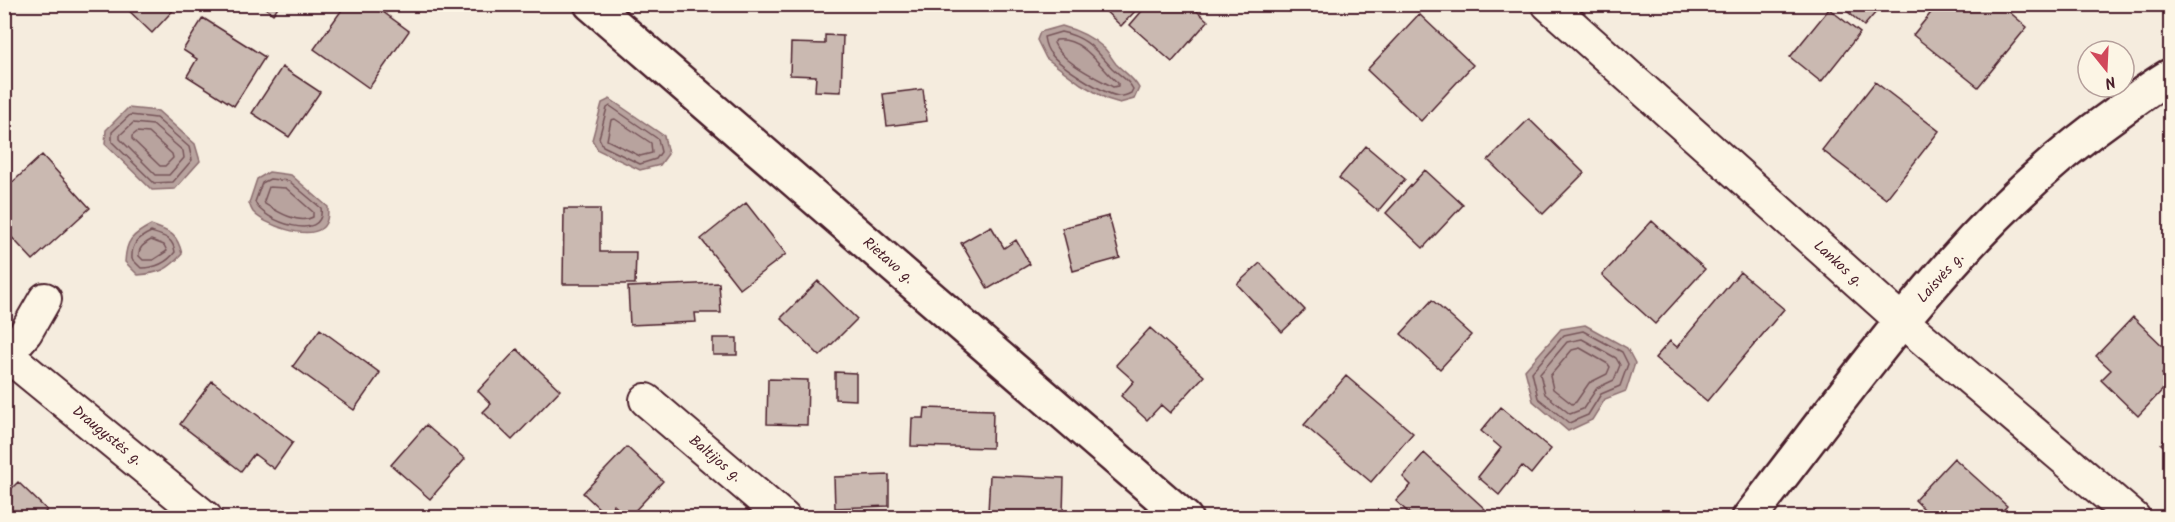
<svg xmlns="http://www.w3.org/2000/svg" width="2175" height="522" viewBox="0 0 2175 522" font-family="Kalam,sans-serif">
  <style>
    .water { fill: #b8a39e; stroke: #8c6e70; stroke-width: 1.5 }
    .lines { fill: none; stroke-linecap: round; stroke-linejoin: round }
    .shore { stroke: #765459; stroke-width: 1.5 }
    .building { fill: #cab9b1; stroke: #4a1f2b; stroke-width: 1.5 }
    .street-casing { stroke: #4a1f2b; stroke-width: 36 }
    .secondary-casing { stroke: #4a1f2b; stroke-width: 38 }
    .street { stroke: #fcf5e5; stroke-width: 32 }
    .secondary { stroke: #fcf5e5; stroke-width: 33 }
    .labels { text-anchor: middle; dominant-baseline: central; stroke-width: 4.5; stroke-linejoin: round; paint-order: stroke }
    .street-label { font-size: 15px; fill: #4a1f2b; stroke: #fcf5e5 }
  </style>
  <rect width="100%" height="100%" fill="#f5ecde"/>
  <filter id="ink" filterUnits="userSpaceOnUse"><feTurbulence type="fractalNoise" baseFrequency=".0167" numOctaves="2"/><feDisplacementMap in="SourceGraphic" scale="12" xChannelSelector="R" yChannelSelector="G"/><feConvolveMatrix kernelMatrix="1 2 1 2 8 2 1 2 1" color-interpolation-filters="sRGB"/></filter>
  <g filter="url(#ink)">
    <path class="water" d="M1062,26C1077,30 1092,37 1104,48C1109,53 1112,59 1116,64C1125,73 1133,77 1139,88L1134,99L1120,103L1107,99L1081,84L1046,58L1037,40L1040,32Z
      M610,99L664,136L668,154L660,165L640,170L598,150L592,140L602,103Z
      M128,108L158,111L195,144L200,161L175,189L152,190L105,144L106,130Z
      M269,172L291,175L328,207C328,215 328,223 322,228C307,240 264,225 253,212C251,209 250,206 249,203L257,179Z
      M151,225C170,232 177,233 182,254C168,270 160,273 138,275L125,262C126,240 132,235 151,225Z
      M1585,325L1627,348L1635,363L1626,391L1605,399L1592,420L1568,431L1533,401L1525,370L1561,329Z"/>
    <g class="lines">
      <path class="shore" d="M1061,32C1087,37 1095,50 1112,68C1119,75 1128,79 1133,89L1131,93C1127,95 1122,97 1118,96C1104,94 1060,66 1051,54C1047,50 1045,43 1044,37Z
        M1056,40C1083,36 1101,69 1118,83V86L1113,87C1095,77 1062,62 1054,43Z
        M610,106L658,139L661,152L656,159L640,164L603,146L599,138L607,108Z
        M130,115L156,118L189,147L192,160L173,182L154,183L112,142V132Z
        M615,119L651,143L652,153L640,156L607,140L611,120Z
        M133,123L153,125L183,151L184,158L169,175H156L120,139V135Z
        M137,132L149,133L172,154L173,158L165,166H160L132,139V136Z
        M270,179L289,181L321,208C326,244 262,221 255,202L262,183Z
        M269,187L286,188L313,212V217C299,225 278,212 265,204L264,201Z
        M151,232C164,236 173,238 175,252C166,264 155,268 141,268L132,259C131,244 138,238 151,232Z
        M151,240L164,245L167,251L153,260H143L139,256C138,248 144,244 151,240Z
        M1583,331L1622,352L1628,364L1620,386L1601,394L1588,415L1569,423L1538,398L1532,372L1564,335Z
        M1582,339L1616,358L1620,365L1614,380L1597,388L1583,409L1570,414L1545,394L1540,374L1567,342Z
        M1580,348L1608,364L1610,367L1607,374L1589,383L1576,402L1572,404L1553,389L1550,376L1572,350Z"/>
    </g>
    <path class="building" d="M122,4H179L152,33Z
      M260,4H280L273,14Z
      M346,4H372L409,31L369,88L314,49Z
      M1098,4H1142L1121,26Z
      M1148,4H1189L1208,21L1172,62L1130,25Z
      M1839,4H1883L1864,26Z
      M1938,4H2000L2027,27L1978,87L1913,35Z
      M1829,9L1860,33L1821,82L1790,57Z
      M1419,14L1473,65L1421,121L1367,70Z
      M203,18L265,57L234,106L187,76L197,59L183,50Z
      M825,35L843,36L841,92L815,91L816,76L790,75L791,43L825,44Z
      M282,67L320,92L289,137L252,113Z
      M1875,82L1939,131L1886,199L1822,150Z
      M923,89L927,121L887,126L883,94Z
      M1529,119L1584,173L1543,214L1488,160Z
      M1366,146L1405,179L1378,211L1339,178Z
      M42,155L90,208L33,260L4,229V190Z
      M1425,170L1463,205L1423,248L1386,213Z
      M746,203L786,254L740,289L701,239Z
      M564,209H600V252H636L635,284H563Z
      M1109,216L1120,258L1073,271L1062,228Z
      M1652,221L1705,269L1655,324L1602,275Z
      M991,226L1004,248L1016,240L1030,264L988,289L961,243Z
      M1260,263L1305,310L1282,332L1237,284Z
      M1740,272L1784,309L1707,401L1655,358L1670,341L1677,347Z
      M818,281L857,319L820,356L781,318Z
      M719,283L721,313H695L696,322L630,325L628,287Z
      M1432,300L1471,335L1440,369L1401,334Z
      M2133,317L2170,353V366L2162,374L2170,382L2138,416L2101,380L2111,370L2096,356Z
      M1150,328L1204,376L1170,413L1161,405L1147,420L1121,396L1134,381L1116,365Z
      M320,329L380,373L354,410L293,366Z
      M713,338H737V355H713Z
      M517,349L560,390L512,440L483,412L491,404L478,391Z
      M835,372L856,373V400L835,399Z
      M1346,376L1413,433L1371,482L1304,425Z
      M768,379L808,380L807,425L767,424Z
      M212,381L293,442L274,469L254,454L241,471L180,424Z
      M1501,407L1551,449L1531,474L1522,466L1499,495L1478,477L1501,448L1481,431Z
      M925,408L993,410L992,448L911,446L912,418H924Z
      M426,425L465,459L430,499L391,465Z
      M2170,433V452L2161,444Z
      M627,447L663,481L628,518L614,505L605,514L583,493Z
      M1424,453L1485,509L1477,518H1445L1441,513L1437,518H1414L1396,501L1411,485L1403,477Z
      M1954,458L2007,506L1996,518H1933L1915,500Z
      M889,475V506L835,508L834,477Z
      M990,475L1064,478L1063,514L988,512Z
      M18,482L47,510L40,518H4V496Z"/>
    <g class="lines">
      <g class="street-casing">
        <path id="street" d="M1548,4L1902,321L2134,518
          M7,355L206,518
          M4,358L26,332L45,299
          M646,400L784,518"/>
      </g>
      <g class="secondary-casing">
        <path id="secondary" d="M591,4L1185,518
          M1749,518C1859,377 1967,218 2114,115C2132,102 2151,87 2170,76"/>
      </g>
      <use href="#street" class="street"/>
      <use href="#secondary" class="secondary"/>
    </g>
  </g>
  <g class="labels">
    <g class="street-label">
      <text transform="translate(888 261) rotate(41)">Rietavo g.</text>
      <text transform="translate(1838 264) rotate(42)">Lankos g.</text>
      <text transform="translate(1941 278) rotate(-48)">Laisvės g.</text>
      <text transform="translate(107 436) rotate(39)">Draugystės g.</text>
      <text transform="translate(715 459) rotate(40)">Baltijos g.</text>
    </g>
  </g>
  <rect width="2175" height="522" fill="none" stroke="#fcf5e5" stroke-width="24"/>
  <rect x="12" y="12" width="2151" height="498" fill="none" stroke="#4a1f2b" stroke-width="2" filter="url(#ink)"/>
  <g transform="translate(2106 69) rotate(162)"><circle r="28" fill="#fcf5e5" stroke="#b59f9b" stroke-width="1.5"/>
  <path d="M0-4.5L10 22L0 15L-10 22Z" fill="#d1495b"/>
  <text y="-9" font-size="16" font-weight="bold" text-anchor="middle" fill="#4a1f2b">N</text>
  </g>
</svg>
